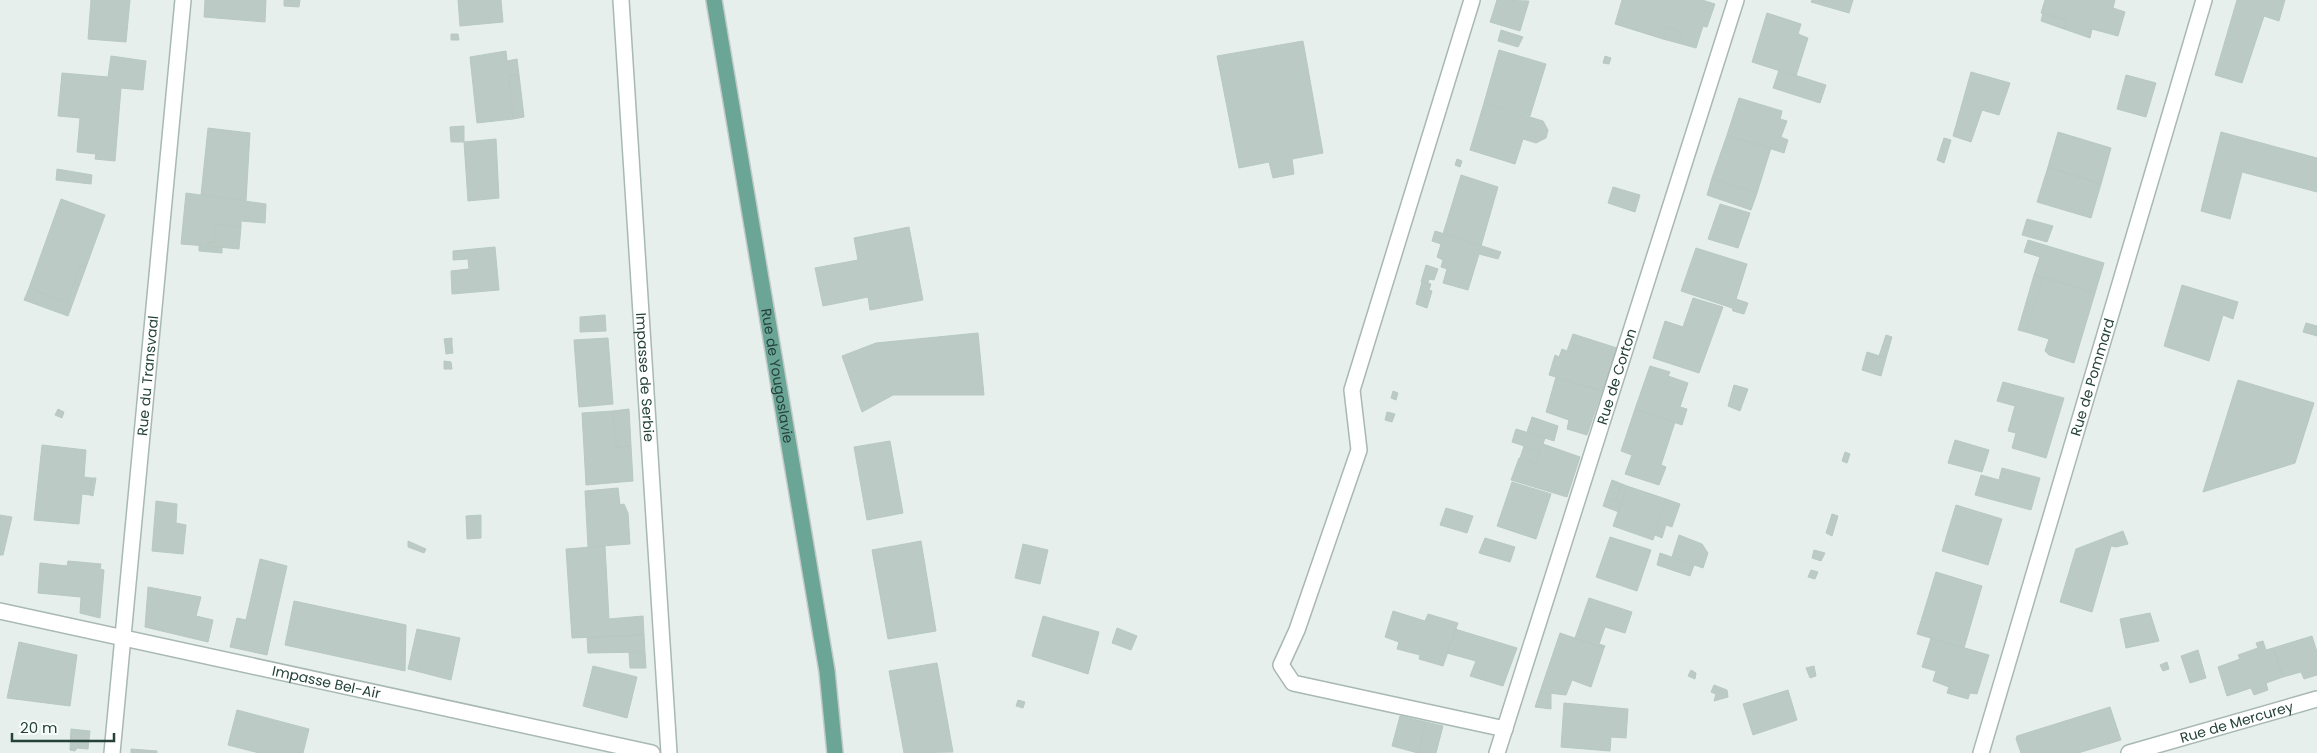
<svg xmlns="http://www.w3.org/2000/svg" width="2317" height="753" viewBox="0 0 2317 753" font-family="Poppins,sans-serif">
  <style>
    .building { fill: #bbcac4; stroke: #b8c9c2 }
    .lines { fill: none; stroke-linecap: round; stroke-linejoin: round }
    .minor-casing { stroke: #a8b8b2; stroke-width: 18 }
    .major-casing { stroke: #c2cac8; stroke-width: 18 }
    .minor { stroke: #fff; stroke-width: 15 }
    .major { stroke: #6aa596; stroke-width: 15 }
    .labels { text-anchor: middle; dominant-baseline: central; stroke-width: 4; stroke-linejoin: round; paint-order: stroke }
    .street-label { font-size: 14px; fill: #24423a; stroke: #f7fbf9 }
  </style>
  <rect width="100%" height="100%" fill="#e6efeb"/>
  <path class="building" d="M91,0H130L126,42L88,39Z
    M205,0H266L265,22L204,17Z
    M284,0H300L299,7L284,6Z
    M458,0H501L503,22L460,26Z
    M1497,0L1529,1L1520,31L1490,22Z
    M1622,0H1702L1715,4L1707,27L1703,26L1696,48L1678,43L1682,32L1667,27L1663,39L1615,24Z
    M1812,0H1853L1849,13L1811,2Z
    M2045,0H2115L2113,8L2125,12L2118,36L2092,29L2090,38L2064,29L2067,21L2041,13Z
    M2237,0H2285L2279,21L2264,16L2242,83L2215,75Z
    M1767,13L1801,24L1798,34L1808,38L1796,76L1752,62Z
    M2043,13L2067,21L2064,29L2041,21Z
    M1667,27L1682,32L1678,43L1663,39Z
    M1501,30L1523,37L1518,47L1498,41Z
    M451,34H458L459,40H451Z
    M1303,41L1323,153L1292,159L1294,174L1273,178L1269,162L1239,168L1217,56Z
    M1499,50L1546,64L1530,116L1484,103Z
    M506,51L507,61L517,59L519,75L509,76L513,119L477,123L470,57Z
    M111,56L146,61L143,90L121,88L115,161L95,159L96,154L77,152L80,118L58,116L62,73L108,77Z
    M1605,56L1611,58L1609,64L1603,63Z
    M1779,70L1826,85L1820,103L1773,88Z
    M1971,72L2010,83L1999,115L1982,110L1971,142L1953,136Z
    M519,75L524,117L513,119L509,76Z
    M2126,75L2156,83L2146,117L2117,109Z
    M1739,98L1782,111L1780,119L1787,121L1781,137L1788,140L1784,153L1727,135Z
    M1484,103L1543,121L1548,130L1546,138L1536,143L1523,139L1515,164L1470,150Z
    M464,126V142H451L450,127Z
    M208,128L250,133L246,201L201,195Z
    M2058,132L2111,148L2101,184L2048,167Z
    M2221,132L2317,158V192L2242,172L2230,219L2201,211Z
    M1727,135L1771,148L1757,193L1712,178Z
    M1944,138L1951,140L1944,163L1937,160Z
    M496,139L499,198L468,201L464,142Z
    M1457,159L1462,161L1460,167L1455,165Z
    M2048,167L2101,184L2091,218L2037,202Z
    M57,169L92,175L91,184L56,180Z
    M1461,175L1498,187L1481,246L1443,234Z
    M1712,178L1757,193L1751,210L1707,195Z
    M1613,187L1640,195L1635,212L1608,203Z
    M186,193L266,204L265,223L241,221V227L216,224L214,243L208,242L207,246L181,244Z
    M61,199L105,215L86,267L81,265L67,302L29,288Z
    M1720,204L1750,213L1738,248L1708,239Z
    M2027,219L2053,226L2047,242L2022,235Z
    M216,224L241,227L239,249L207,246L208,242L214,243Z
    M909,227L923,300L870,310L868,297L823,306L815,268L858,260L854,238Z
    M1435,231L1501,252L1498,259L1479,254L1468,290L1443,283L1447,269L1441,267L1443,260L1437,257L1441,244L1432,241Z
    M2028,240L2104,263L2095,293L2034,275L2040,257L2024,252Z
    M199,246L222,247V253L199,251Z
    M495,247L499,290L452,294L451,271L469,269L468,259L453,260V251Z
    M1696,248L1747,264L1736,299L1748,303L1744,314L1733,311L1732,308L1681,291Z
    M81,265L86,267L68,316L24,300L29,288L67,302Z
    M1426,265L1438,269L1434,280L1429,279L1428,283L1421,282Z
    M2034,275L2043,277L2026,332L2018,330Z
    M2043,277L2095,293L2074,363L2049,355L2045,351L2049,339L2026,332Z
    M1422,282L1431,284L1429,290L1432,291L1427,308L1416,304Z
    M2182,285L2238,302L2233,319L2223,315L2209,361L2164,346Z
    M1693,298L1723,307L1699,373L1653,358L1665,321L1683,327Z
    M605,315L606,331L580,332V317Z
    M2306,323L2317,326V336L2303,332Z
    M978,333L984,395H893L862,412L842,356L876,343Z
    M1573,334L1617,348L1602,391L1549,375L1555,355L1559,357L1562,349L1567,351Z
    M1886,335L1892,337L1886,358L1879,356Z
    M452,338V345H445L444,339Z
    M608,338L613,404L579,407L574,340Z
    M445,345H452L453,353L446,354Z
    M1867,352L1886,358L1881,376L1862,370Z
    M444,361L451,362L452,369H444Z
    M1650,366L1670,372L1668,376L1688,383L1680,407L1687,409L1682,425L1635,409Z
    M1556,377L1602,391L1587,435L1567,429L1569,420L1546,412Z
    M2238,380L2314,403L2295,463L2203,492Z
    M2003,382L2064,398L2046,458L2012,448L2016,433L2008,431L2015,406L1997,401Z
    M1734,385L1748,389L1740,411L1728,406Z
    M1393,391L1398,393L1396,400L1391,398Z
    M58,409L64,412L62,418L55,415Z
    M629,409L631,446L616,447L613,411Z
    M1635,409L1675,422L1661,465L1666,467L1659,485L1625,474L1632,455L1621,451Z
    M613,411L616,447L631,446L633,481L586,485L582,413Z
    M1387,412L1395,414L1392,422L1385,420Z
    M1532,417L1558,426L1554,441L1527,432Z
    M1516,429L1545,438L1543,444L1580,457L1567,497L1511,480L1519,458L1536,463L1540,451L1512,442Z
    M1955,440L1989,450L1982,472L1948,463Z
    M890,441L903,513L867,520L854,447Z
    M42,445L86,450L84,477L91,478L90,495L82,494L79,524L34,520Z
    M1524,446L1540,451L1536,463L1520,458Z
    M1845,452L1850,454L1847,463L1842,461Z
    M2002,468L2040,478L2031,510L1975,495L1981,475L1999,480Z
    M91,478H96L93,496L90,495Z
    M1612,480L1622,484L1616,501L1606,497Z
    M1512,482L1551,494L1536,539L1497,526Z
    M1622,484L1627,486L1619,512L1603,506L1606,497L1616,501Z
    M1627,486L1666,499L1653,540L1613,526Z
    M618,488L620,505L624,504L628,513L630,544L588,547L585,491Z
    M1666,499L1680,504L1672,527L1666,525L1662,538L1655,535Z
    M156,501L177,504L176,523L186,525L183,554L152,551Z
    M1956,505L2002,519L1988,565L1942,551Z
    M1446,508L1473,516L1467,533L1440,525Z
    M1832,514L1838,516L1832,536L1826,533Z
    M0,515L12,517L3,555H0Z
    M481,515V538L467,539L466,516Z
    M2123,531L2128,544L2116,547L2111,546L2092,612L2060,602L2076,549Z
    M1679,535L1702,544L1708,553L1703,568L1672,557Z
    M1610,537L1651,550L1637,591L1596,577Z
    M1485,538L1515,547L1510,562L1479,553Z
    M408,541L426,549L424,553L408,547Z
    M921,541L936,631L888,639L872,550Z
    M1023,544L1048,550L1040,584L1015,578Z
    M605,546L609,619L643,616L644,635L572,638L566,549Z
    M1814,550L1825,553L1821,561L1812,558Z
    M1660,553L1694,565L1690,576L1657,565Z
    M260,559L287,566L267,655L230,647L237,618L246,620Z
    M68,561L101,564L100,569L104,570L100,618L80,613L81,597L38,593L40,563L67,566Z
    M1811,570L1818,572L1815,579L1808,577Z
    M1936,572L1982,586L1964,648L1917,634Z
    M148,587L201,597L196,616L213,620L208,642L145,627Z
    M1589,598L1632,612L1625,633L1605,627L1599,644L1605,646L1604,648L1575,638Z
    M294,601L406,625L405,671L285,645Z
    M1393,611L1425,621L1428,614L1458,623L1443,666L1419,659L1420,655L1397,649L1399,642L1385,637Z
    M2150,613L2159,641L2126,648L2120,619Z
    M1043,616L1099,632L1088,674L1032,656Z
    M1117,628L1137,636L1131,650L1112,643Z
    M417,629L460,638L451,680L408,669Z
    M1455,629L1517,648L1503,686L1470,676L1476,661L1447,653Z
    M1560,633L1604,648L1591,687L1572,680L1566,695L1540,692Z
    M644,635L645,652L588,653L587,637Z
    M2312,636L2317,652V675L2304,679L2301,672L2283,677L2273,648Z
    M1931,638L1989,655L1977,694L1970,693L1968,699L1947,693L1949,687L1933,681L1936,671L1922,667Z
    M2263,641L2266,650L2273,648L2283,677L2266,683L2268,690L2254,695L2251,688L2227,696L2218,667L2240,659L2238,655L2258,648L2256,643Z
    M19,642L77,655L70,706L7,698Z
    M2198,650L2206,678L2190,683L2181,656Z
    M645,652L646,668H630L629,653Z
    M2167,662L2169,669L2163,671L2160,665Z
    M937,663L953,752L904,753L889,671Z
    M593,666L637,677L627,718L583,706Z
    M1814,666L1816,676L1810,678L1806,668Z
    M1691,670L1696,673L1695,679L1688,676Z
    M1714,685L1727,690L1728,697L1714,701L1716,694L1711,692Z
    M1788,690L1797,720L1753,735L1743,704Z
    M1540,692L1551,693V709L1535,707Z
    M1018,700L1025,702L1023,708L1016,706Z
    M1564,703L1628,709L1626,738L1611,737L1610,751L1561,747Z
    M2110,707L2121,740L2078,753H2021L2016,739L2017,736Z
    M237,710L309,729L303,753H259L228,745Z
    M1400,716L1426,722L1418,753L1392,746Z
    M1426,722L1443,726L1436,753H1418Z
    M71,729L90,731L88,749L77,748L75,751L70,750Z
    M131,749L157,751V753H131Z"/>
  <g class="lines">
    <g class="minor-casing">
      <g id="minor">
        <path id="s1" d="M621,0L669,753"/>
        <path d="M1472,0L1352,390L1359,450L1297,630L1281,665L1293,683L1505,729"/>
        <path id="s2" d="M0,611L652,753"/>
        <path id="s3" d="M112,753L183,0"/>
        <path id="s4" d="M1497,753L1736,0"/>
        <path id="s5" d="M1981,753L2204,0"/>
        <path id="s6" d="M2129,753L2317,699"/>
      </g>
    </g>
    <g class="major-casing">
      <g id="major">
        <path id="s7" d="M714,0L827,671L835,753"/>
      </g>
    </g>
    <use href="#minor" class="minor"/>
    <use href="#major" class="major"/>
  </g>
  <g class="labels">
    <g class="street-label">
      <text stroke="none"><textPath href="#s7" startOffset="381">Rue de Yougoslavie</textPath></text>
      <text stroke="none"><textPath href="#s4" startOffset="395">Rue de Corton</textPath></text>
      <text stroke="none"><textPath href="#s5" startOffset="392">Rue de Pommard</textPath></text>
      <text stroke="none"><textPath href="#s3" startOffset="379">Rue du Transvaal</textPath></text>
      <text stroke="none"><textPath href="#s1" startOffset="378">Impasse de Serbie</textPath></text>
      <text stroke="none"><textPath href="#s2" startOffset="334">Impasse Bel-Air</textPath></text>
      <text stroke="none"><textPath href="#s6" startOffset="112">Rue de Mercurey</textPath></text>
    </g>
  </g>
  <path d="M12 733v8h102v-8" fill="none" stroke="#24423a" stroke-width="2.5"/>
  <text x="20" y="733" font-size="15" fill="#24423a" stroke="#f7fbf9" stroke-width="4" paint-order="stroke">20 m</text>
</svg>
